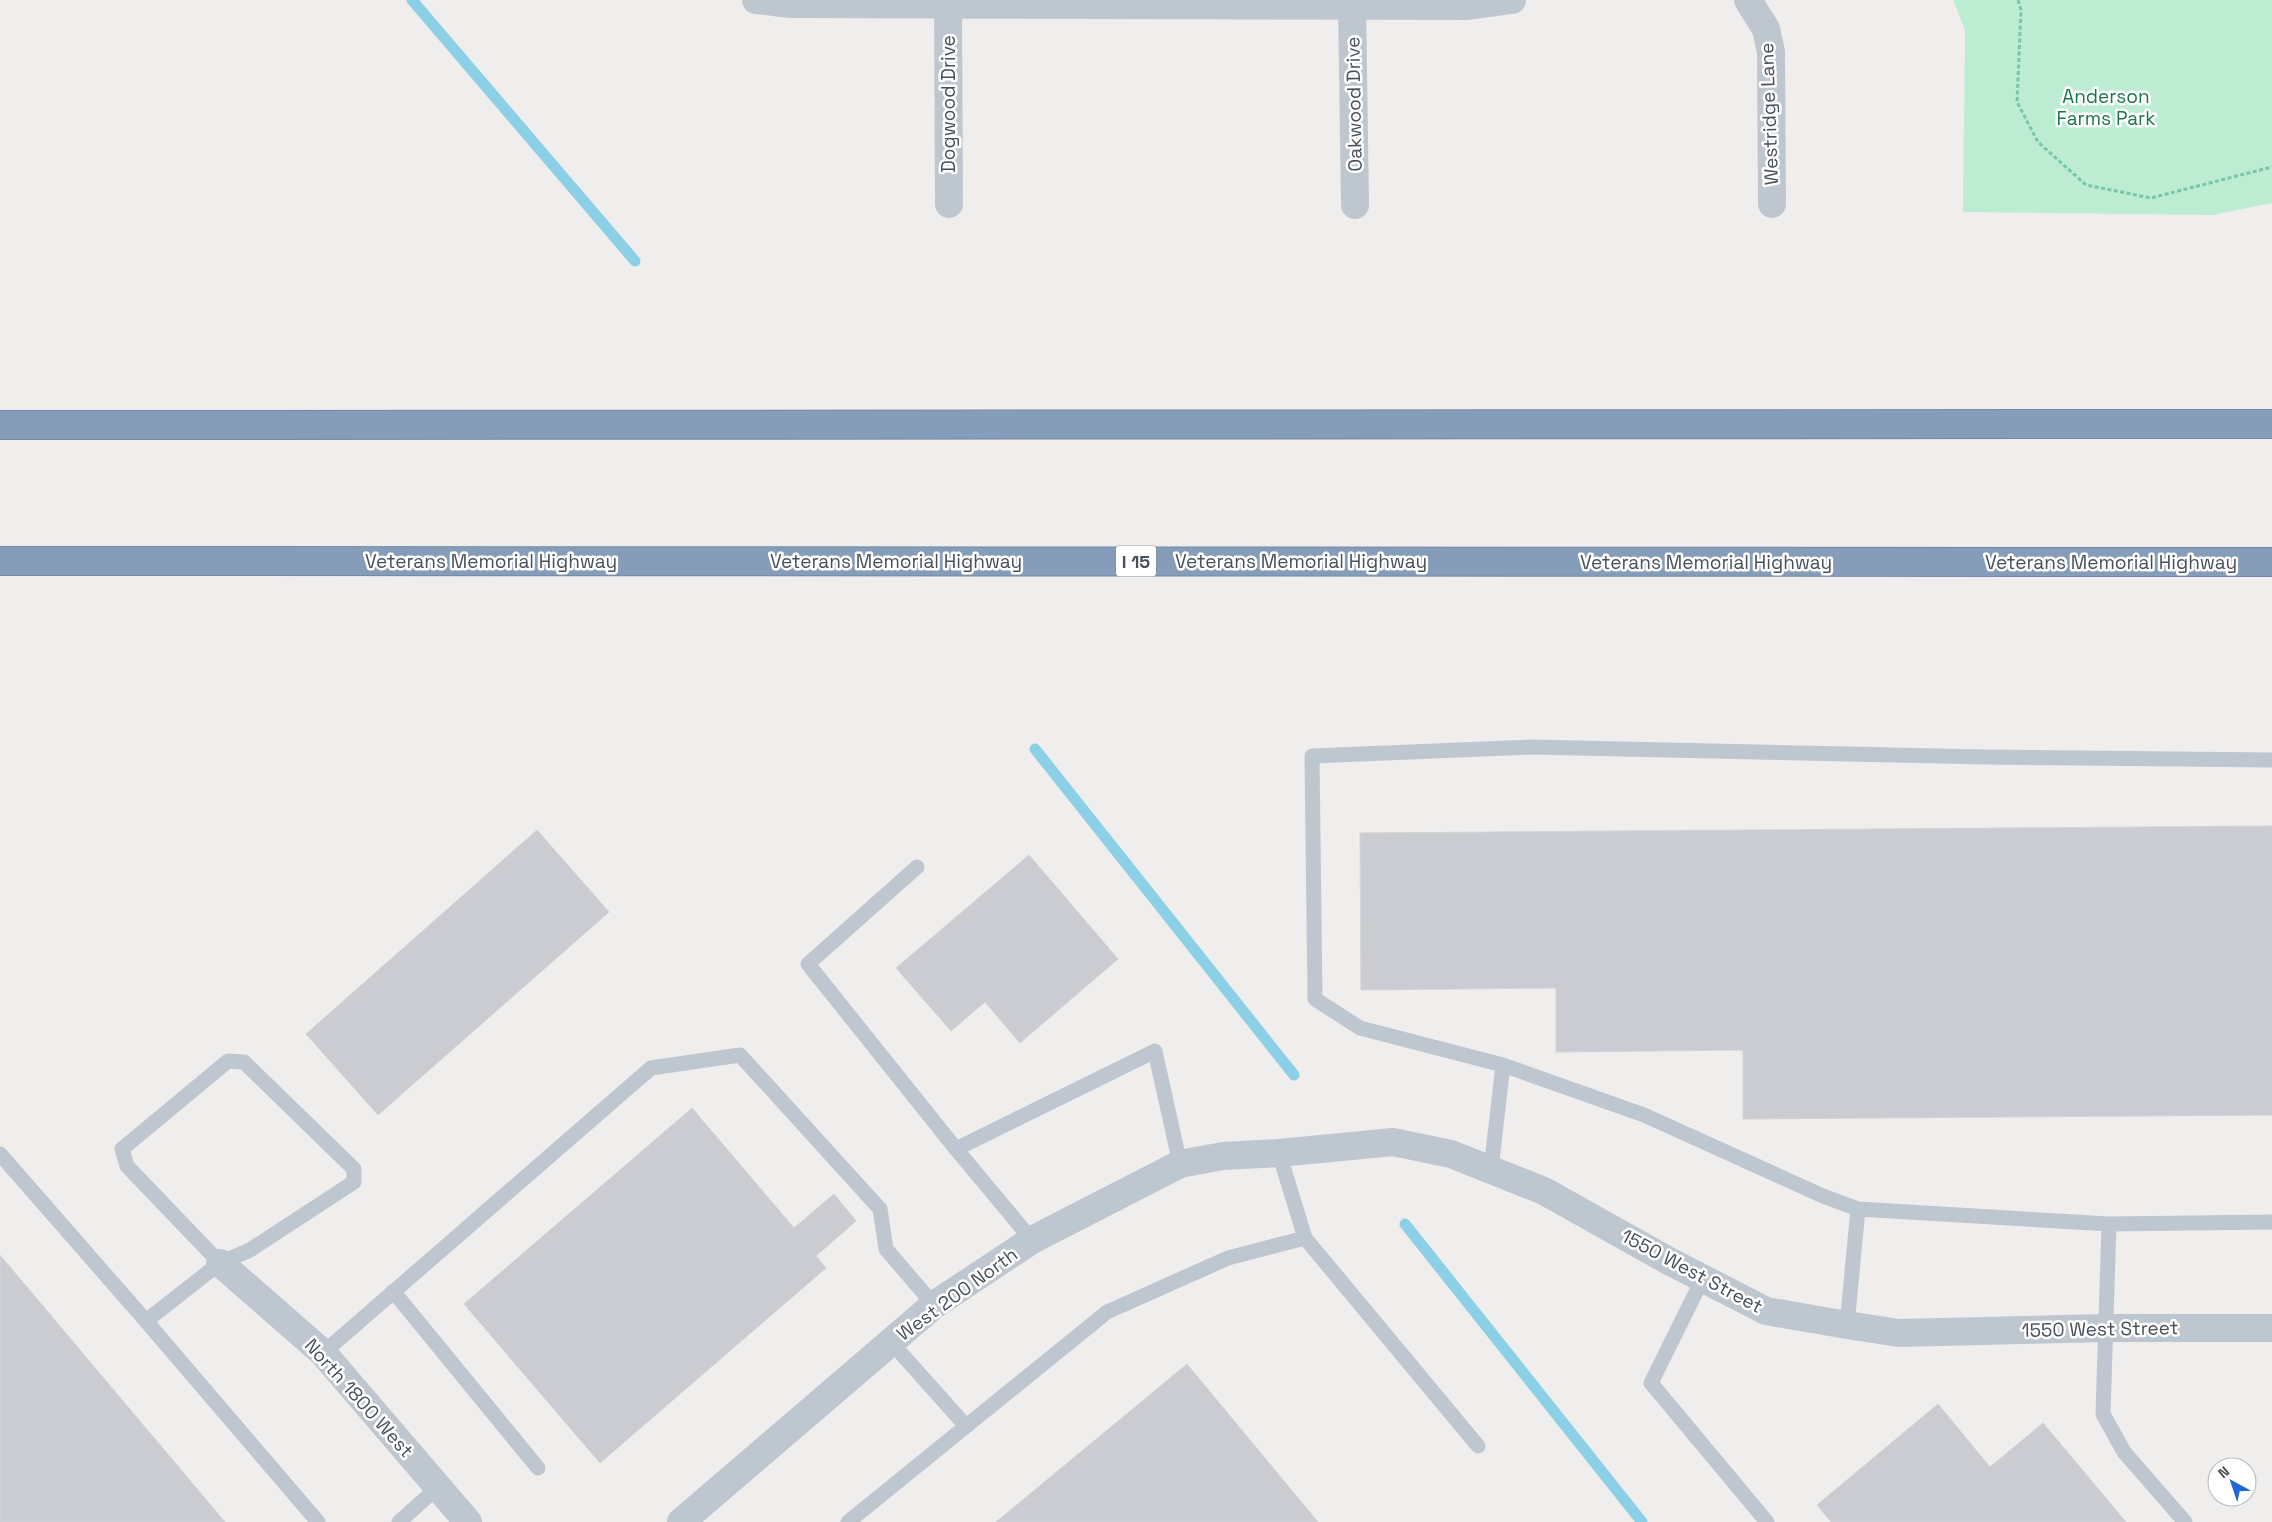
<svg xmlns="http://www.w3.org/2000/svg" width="2272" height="1522" viewBox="0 0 2272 1522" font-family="'Space Grotesk',sans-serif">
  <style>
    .green { fill: #bcecd1 }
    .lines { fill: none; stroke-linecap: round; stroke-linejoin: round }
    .stream { stroke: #8bd0e7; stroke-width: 11 }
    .building { fill: #caccd2; stroke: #d1d3d8 }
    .highway-casing { stroke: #7288a6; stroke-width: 30 }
    .path { stroke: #76c8a4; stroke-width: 3; stroke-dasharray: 4 2.5; stroke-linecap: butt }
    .lane { stroke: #bec7cf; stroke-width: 15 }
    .street { stroke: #bec7cf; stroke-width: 28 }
    .highway { stroke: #869dba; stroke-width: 28 }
    .labels { text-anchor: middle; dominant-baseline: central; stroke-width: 5; stroke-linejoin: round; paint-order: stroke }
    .shield { fill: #fff; stroke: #7e848c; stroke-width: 1 }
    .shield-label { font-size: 18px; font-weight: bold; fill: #464f5a }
    .park-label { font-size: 19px; fill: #1a774d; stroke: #fff }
    .street-label { font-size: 19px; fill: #464f5a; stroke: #fff }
  </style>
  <rect width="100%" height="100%" fill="#f0eded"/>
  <path class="green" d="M1953,0H2272V203L2213,215L1963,212L1965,30Z"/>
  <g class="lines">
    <path class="stream" d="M412,0L635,261
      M1035,749L1294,1075
      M1405,1224L1642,1522"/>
  </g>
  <path class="building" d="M2272,826V1115L1743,1119V1050L1556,1052V988L1361,990L1360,833Z
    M537,830L609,912L378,1115L306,1034Z
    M1029,855L1118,959L1020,1043L985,1002L951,1031L896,968Z
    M692,1108L794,1228L834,1194L856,1221L816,1256L826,1268L600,1463L464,1304Z
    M0,1255L225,1522H0Z
    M1187,1364L1318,1522H996Z
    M1938,1404L1990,1467L2043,1423L2126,1522H1831L1817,1505Z"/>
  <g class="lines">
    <g class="highway-casing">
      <path id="highway" d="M0,425L2272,424
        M0,561L2272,562"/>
    </g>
    <path class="path" d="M2018,0L2021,10L2017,102L2038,142L2086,185L2151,198L2272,167"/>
    <path class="lane" d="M917,867L808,964L956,1149L1155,1051L1180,1164
      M1503,1065L1644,1115L1823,1196L1858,1209L1847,1325
      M956,1149L1032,1240
      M0,1154L146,1321
      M1491,1169L1503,1065L1360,1028L1315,999L1312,756L1532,747L1985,757L2272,760
      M1858,1209L2109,1224L2103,1414L2124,1452L2185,1522
      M2109,1224L2272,1222
      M1305,1238L1478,1446
      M220,1263L127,1166L122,1149L228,1061L244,1062L354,1169V1182L250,1250L220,1263L146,1321L318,1522
      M1703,1278L1651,1383L1767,1522
      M393,1291L538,1468
      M890,1341L966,1426
      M323,1353L651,1068L740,1055L880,1209L886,1249L934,1305
      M399,1522L438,1487
      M848,1522L1107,1312L1228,1258L1305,1238L1279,1153"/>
    <path class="street" d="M756,0L791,4L1468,6L1512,0
      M1748,0L1766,29L1771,52L1772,204
      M1352,4L1355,205
      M948,5L949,204
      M220,1263L323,1353L468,1522
      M681,1522L934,1305L1032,1240L1180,1164L1223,1156L1279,1153L1393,1142L1451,1154L1544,1191L1667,1260L1766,1311L1847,1325L1899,1333L2106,1328H2272"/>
    <use href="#highway" class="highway"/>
  </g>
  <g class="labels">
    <rect class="shield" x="1116" y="545.5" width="40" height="31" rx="4"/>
    <g class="shield-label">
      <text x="1136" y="561">I 15</text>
    </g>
    <g class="park-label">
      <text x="2106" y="96">Anderson<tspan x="2106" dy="22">Farms Park</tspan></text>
    </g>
    <g class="street-label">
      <text transform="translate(948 104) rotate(-90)">Dogwood Drive</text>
      <text transform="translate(1354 104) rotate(-91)">Oakwood Drive</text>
      <text transform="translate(1769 114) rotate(-92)">Westridge Lane</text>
      <text x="491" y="561">Veterans Memorial Highway</text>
      <text x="896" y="561">Veterans Memorial Highway</text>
      <text x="1301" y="561">Veterans Memorial Highway</text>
      <text x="1706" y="562">Veterans Memorial Highway</text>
      <text x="2111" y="562">Veterans Memorial Highway</text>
      <text transform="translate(1692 1271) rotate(28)">1550 West Street</text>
      <text transform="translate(957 1294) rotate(-36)">West 200 North</text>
      <text transform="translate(2100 1329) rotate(-1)">1550 West Street</text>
      <text transform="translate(359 1398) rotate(48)">North 1800 West</text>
    </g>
  </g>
  <g transform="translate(2232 1482) rotate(320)"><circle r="24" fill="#ffffff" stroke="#b5b9bd"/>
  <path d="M0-4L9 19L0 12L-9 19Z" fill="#2167d6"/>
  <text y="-8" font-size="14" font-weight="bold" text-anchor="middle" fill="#464f5a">N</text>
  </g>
</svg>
